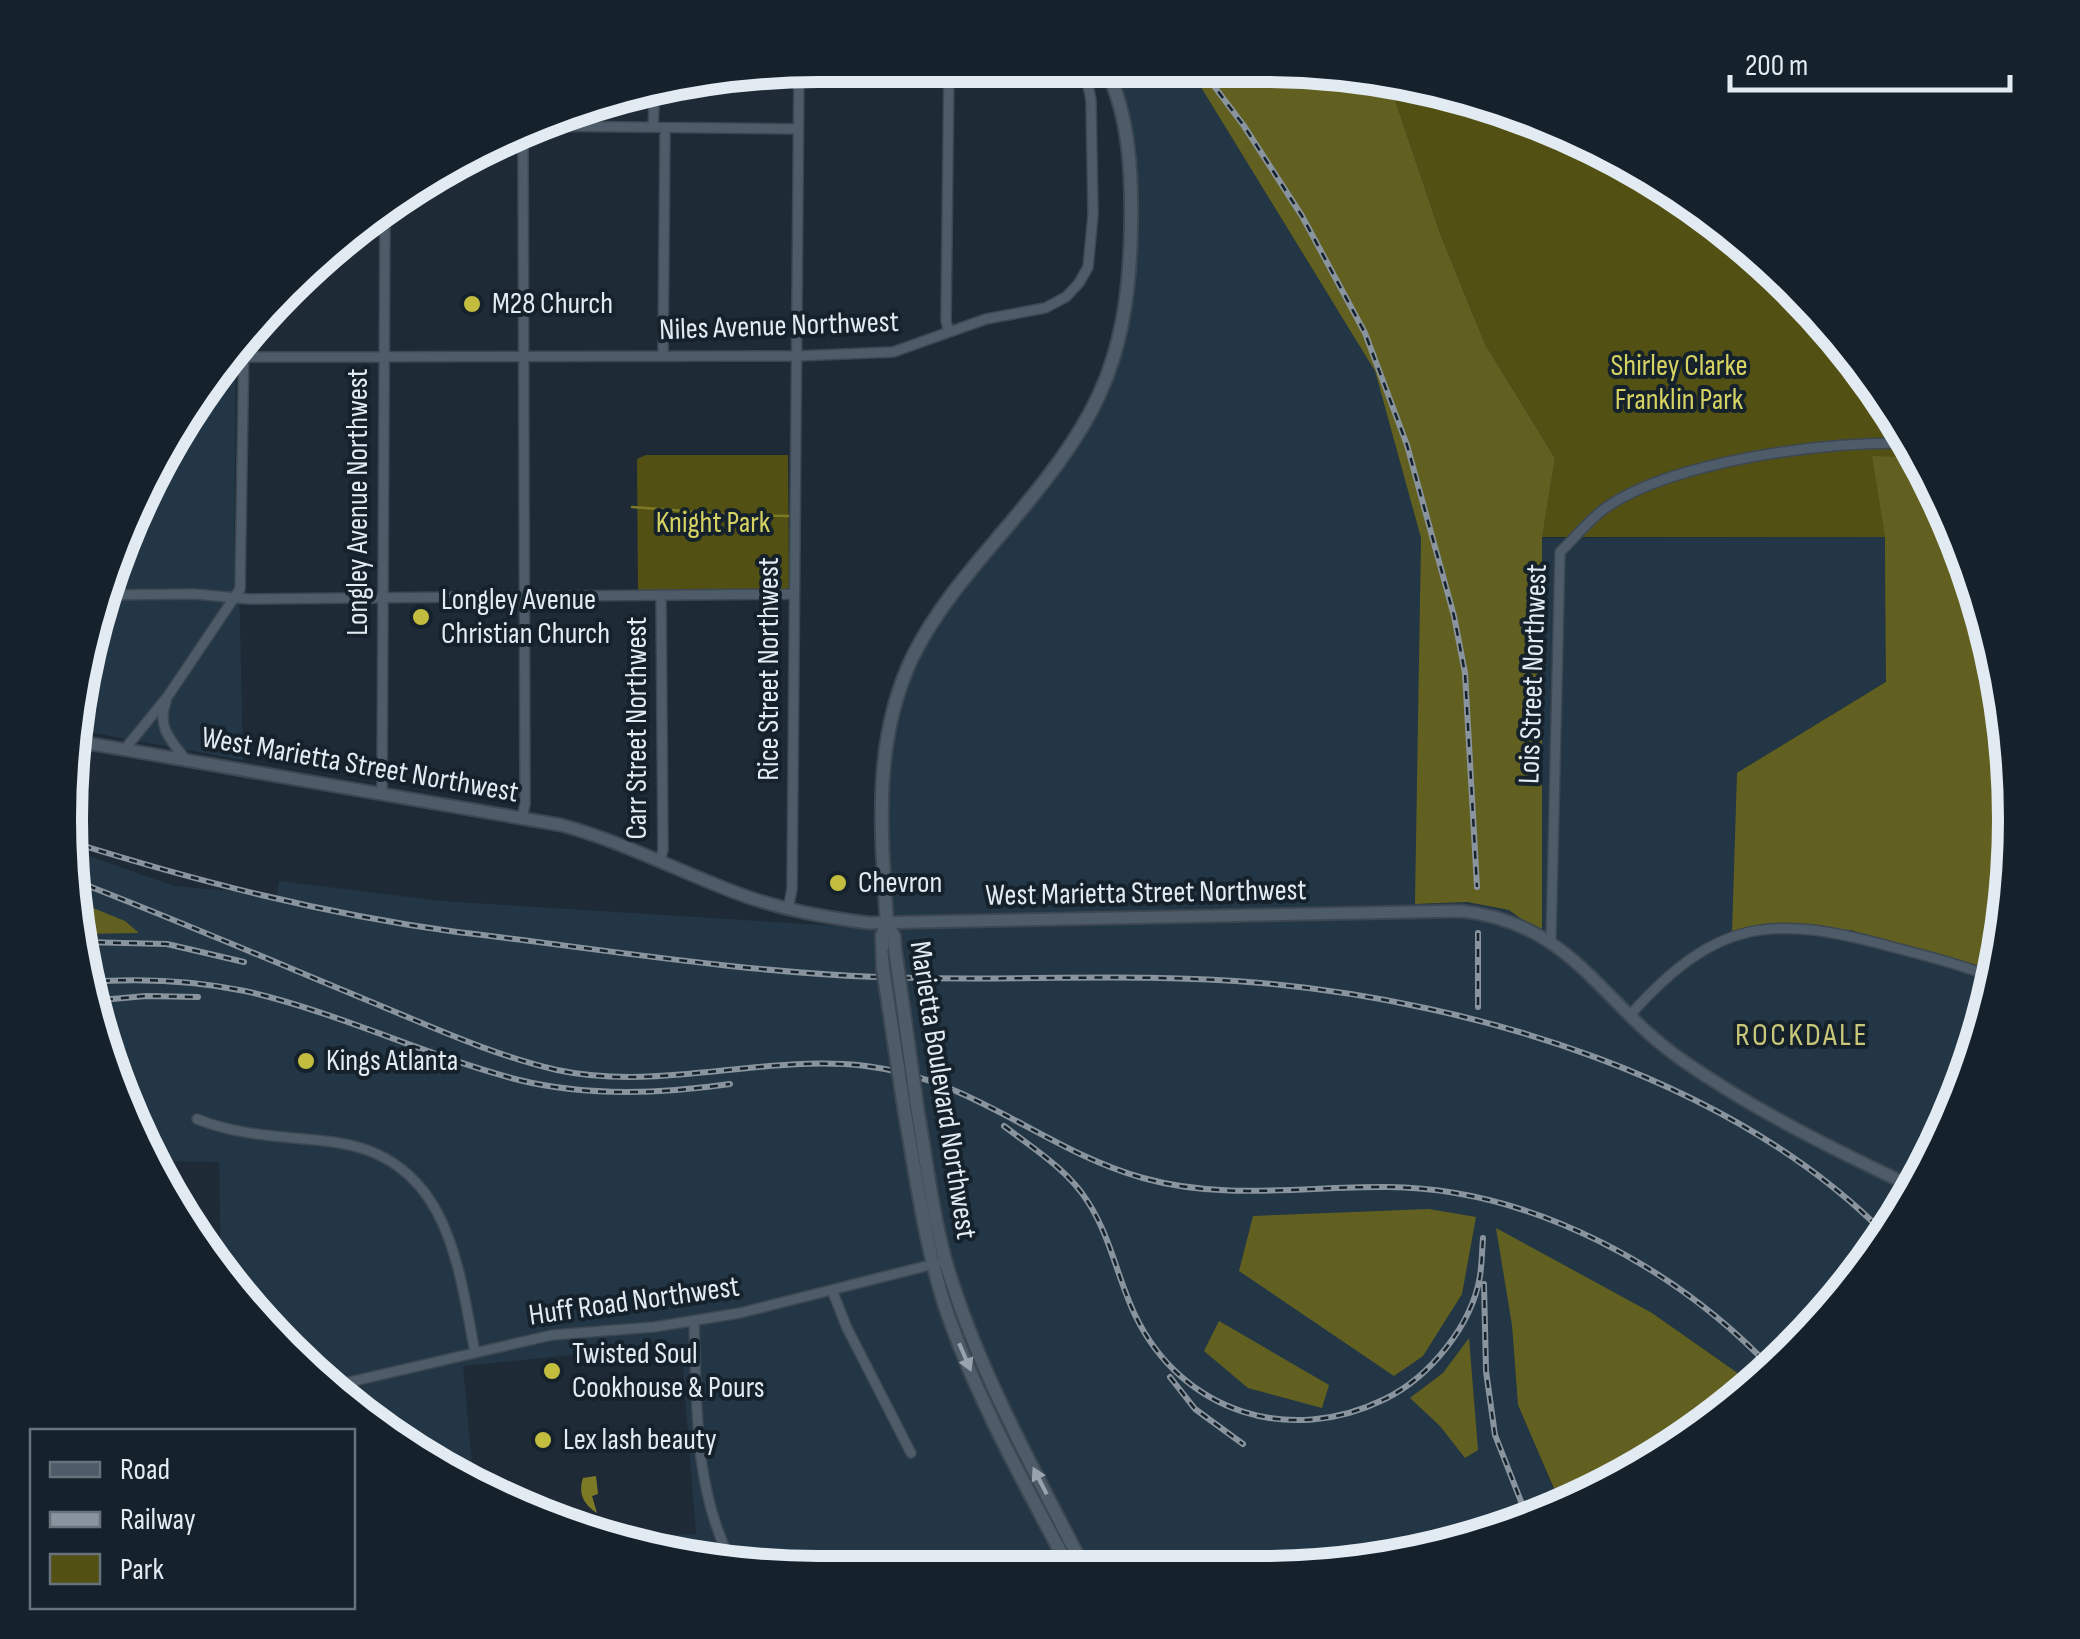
<svg xmlns="http://www.w3.org/2000/svg" width="2080" height="1639" viewBox="0 0 2080 1639" font-family="'Sofia Sans Condensed',sans-serif">
  <style>
    .built { fill: #233645 }
    .green { fill: #535013 }
    .forest { fill: #626021 }
    .water { fill: #7d7a25 }
    .lines { fill: none; stroke-linecap: round; stroke-linejoin: round }
    .stream { stroke: #7d7a25; stroke-width: 2.5 }
    .minor-casing { stroke: #3c4751; stroke-width: 12 }
    .tertiary-casing { stroke: #3c4751; stroke-width: 15 }
    .secondary-casing { stroke: #3c4751; stroke-width: 16 }
    .minor { stroke: #4d5c68; stroke-width: 9 }
    .tertiary { stroke: #4d5c68; stroke-width: 11 }
    .secondary { stroke: #4d5c68; stroke-width: 12 }
    .rail-casing { stroke: #8a949e; stroke-width: 6 }
    .rail { stroke: #15222c; stroke-width: 2.5; stroke-dasharray: 8; stroke-linecap: butt }
    .secondary-bridge-casing { stroke: #3c4751; stroke-width: 16; stroke-linecap: butt }
    .secondary-bridge { stroke: #4d5c68; stroke-width: 12 }
    .oneway { fill: #98a3ad }
    .poi-dot { fill: #c2bd3f; stroke: #15222c; stroke-width: 4 }
    .labels { text-anchor: middle; dominant-baseline: central; stroke-width: 8; stroke-linejoin: round; paint-order: stroke }
    .poi-label { font-size: 30px; fill: #e2eaf2; stroke: #15222c; text-anchor: start }
    .street-label { font-size: 30px; fill: #e2eaf2; stroke: #15222c }
    .park-label { font-size: 30px; fill: #d7d363; stroke: #15222c }
    .neighbourhood-label { font-size: 32px; letter-spacing: 2.5px; fill: #c9c87a; stroke: #15222c }
    .rim { fill: none; stroke: #e2eaf2; stroke-width: 12 }
  </style>
  <rect width="100%" height="100%" fill="#1e2b36"/>
  <path class="built" d="M1102,66H1188L1375,371L1421,538L1416,904L1467,902L1509,910L1542,933V538L1885,537L1886,682L1737,773L1733,933L1851,930L1995,980L1989,1014L1937,1153L1859,1278L1753,1390L1739,1374L1652,1313L1512,1325L1518,1405L1561,1507L1502,1534L1310,1572L720,1561L713,1548L639,1549L603,1538L696,1534L681,1344L463,1366L474,1486L400,1447L286,1353L221,1269L219,1162L151,1161L91,1015L69,849L174,886L277,895L279,881L441,901L886,929L882,737L932,627L1103,393L1138,241L1126,131Z
    M236,351L234,544L239,581L243,760L77,730L91,625L166,443Z"/>
  <path class="green" d="M1389,82L1504,105L1638,166L1758,252L1914,442L1975,576L2008,720L2013,868L1737,773L1886,682L1885,537H1542L1555,458L1485,344L1440,233Z
    M646,455H788L789,590H638L637,459Z"/>
  <path class="forest" d="M1188,66L1309,67L1389,82L1440,233L1485,344L1555,458L1542,538V934L1509,910L1467,902L1415,904L1421,538L1375,371Z
    M1872,456L1921,458L1975,576L2008,720L2013,868L1997,971L1991,979L1851,930L1732,933L1737,773L1886,682L1885,536Z
    M76,901L125,921L139,933L80,934Z
    M1429,1209L1476,1217L1462,1294L1423,1356L1394,1376L1239,1271L1253,1216Z
    M1496,1228L1652,1313L1739,1374L1753,1390L1638,1473L1562,1507L1518,1405L1512,1325Z
    M1219,1321L1329,1385L1322,1408L1248,1388L1204,1351Z
    M1469,1338L1478,1450L1465,1458L1440,1426L1410,1398L1443,1373Z"/>
  <path class="water" d="M1417,88L1504,105L1560,131L1518,135L1456,110L1431,107Z
    M596,1476L598,1494L592,1496L597,1513C583,1504 578,1493 583,1478Z"/>
  <g class="lines">
    <path class="stream" d="M632,507L737,515L790,516"/>
    <g class="minor-casing">
      <path id="minor" d="M539,126L798,129
        M653,127L655,87
        M949,332L946,321L949,65
        M663,356L665,128
        M244,357L796,356L893,352L986,319L1045,308L1066,297L1079,283L1088,267L1093,215L1091,100L1087,81L1078,66
        M103,595L194,594L249,599L794,594
        M166,702C156,727 172,742 187,761
        M124,750L168,696L240,589L244,341
        M382,794L385,210
        M522,818L525,804L523,133
        M660,861L663,850L661,595
        M788,909L792,889L799,68
        M1551,940L1560,552C1575,538 1588,521 1604,509C1669,461 1835,439 1915,444
        M1630,1015C1717,918 1771,914 1892,947C1927,956 1962,965 1995,978
        M197,1119C241,1137 287,1136 333,1142C447,1157 458,1261 475,1353
        M832,1290L847,1328L911,1453
        M694,1321C697,1403 693,1486 731,1561
        M328,1387L552,1335L654,1327L740,1313L938,1263"/>
    </g>
    <g class="tertiary-casing">
      <path id="tertiary" d="M75,741L561,825C621,841 676,870 734,892C778,909 823,917 869,923L1461,911C1573,923 1600,1003 1682,1060C1755,1111 1835,1150 1915,1188"/>
    </g>
    <g class="secondary-casing">
      <path id="secondary" d="M895,949L894,936L887,924C881,832 872,741 913,656C936,610 969,572 1002,533C1092,427 1128,372 1131,229C1132,173 1130,117 1105,66
        M883,969L882,935L887,924
        M918,1113C928,1170 934,1230 953,1285C985,1383 1037,1475 1084,1568
        M905,1114C917,1182 926,1253 949,1318C980,1405 1026,1486 1069,1568"/>
    </g>
    <use href="#minor" class="minor"/>
    <use href="#tertiary" class="tertiary"/>
    <use href="#secondary" class="secondary"/>
    <g class="rail-casing">
      <path id="rail" d="M1199,66L1244,126L1302,216L1365,333L1407,445L1454,616L1465,673L1477,887
        M68,841C196,881 323,914 457,932C594,948 739,972 877,977C1005,982 1134,972 1261,983C1475,1002 1733,1079 1886,1235
        M73,880C172,918 270,960 369,1001C430,1026 492,1055 557,1070C660,1092 762,1054 866,1066C975,1079 1043,1150 1143,1178C1225,1201 1305,1186 1388,1187C1531,1188 1677,1268 1773,1370
        M1478,933V1007
        M81,942L167,944L244,962
        M86,982C140,978 192,980 245,991C338,1012 426,1056 519,1080C588,1097 660,1094 730,1084
        M89,1001L146,996L198,997
        M1004,1126C1034,1149 1068,1170 1088,1202C1111,1238 1117,1277 1135,1315C1182,1413 1290,1446 1385,1399C1430,1377 1472,1325 1480,1276C1482,1263 1482,1250 1483,1238
        M1484,1284L1486,1371L1495,1435L1529,1522
        M1170,1377L1195,1409L1243,1444"/>
    </g>
    <use href="#rail" class="rail"/>
    <g class="secondary-bridge-casing">
      <path id="secondary-bridge" d="M895,949L918,1113
        M883,969L905,1114"/>
    </g>
    <use href="#secondary-bridge" class="secondary-bridge"/>
  </g>
  <defs><path id="oneway-solid" d="M-6-.8H1V-3.2L6.5 0L1 3.2V.8H-6Z" transform="scale(2.5)"/></defs>
  <g class="oneway">
    <use href="#oneway-solid" transform="translate(965 1357) rotate(67)"/>
    <use href="#oneway-solid" transform="translate(1040 1481) rotate(-117)"/>
  </g>
  <g class="poi-dot">
    <circle cx="472" cy="304" r="10"/>
    <circle cx="421" cy="617" r="10"/>
    <circle cx="838" cy="883" r="10"/>
    <circle cx="306" cy="1061" r="10"/>
    <circle cx="552" cy="1371" r="10"/>
    <circle cx="543" cy="1440" r="10"/>
  </g>
  <g class="labels">
    <g class="poi-label">
      <text x="492" y="304">M28 Church</text>
      <text x="441" y="600">Longley Avenue<tspan x="441" dy="34">Christian Church</tspan></text>
      <text x="858" y="883">Chevron</text>
      <text x="326" y="1061">Kings Atlanta</text>
      <text x="572" y="1354">Twisted Soul<tspan x="572" dy="34">Cookhouse &amp; Pours</tspan></text>
      <text x="563" y="1440">Lex lash beauty</text>
    </g>
    <g class="street-label">
      <text transform="translate(779 326) rotate(-2)">Niles Avenue Northwest</text>
      <text transform="translate(358 502) rotate(-90)">Longley Avenue Northwest</text>
      <text transform="translate(769 669) rotate(-90)">Rice Street Northwest</text>
      <text transform="translate(1533 674) rotate(-88)">Lois Street Northwest</text>
      <text transform="translate(637 728) rotate(-90)">Carr Street Northwest</text>
      <text transform="translate(360 765) rotate(10)">West Marietta Street Northwest</text>
      <text transform="translate(1146 893) rotate(-1)">West Marietta Street Northwest</text>
      <text transform="translate(943 1090) rotate(81)">Marietta Boulevard Northwest</text>
      <text transform="translate(634 1301) rotate(-8)">Huff Road Northwest</text>
    </g>
    <g class="park-label">
      <text x="1679" y="366">Shirley Clarke<tspan x="1679" dy="34">Franklin Park</tspan></text>
      <text x="713" y="523">Knight Park</text>
    </g>
    <g class="neighbourhood-label">
      <text x="1802" y="1035">ROCKDALE</text>
    </g>
  </g>
  <path d="M0 0H2080V1639H0ZM819 82H1261A737 737 0 0 1 1998 819V819A737 737 0 0 1 1261 1556H819A737 737 0 0 1 82 819V819A737 737 0 0 1 819 82Z" fill="#15222c" fill-rule="evenodd"/>
  <path class="rim" d="M819 82H1261A737 737 0 0 1 1998 819V819A737 737 0 0 1 1261 1556H819A737 737 0 0 1 82 819V819A737 737 0 0 1 819 82Z"/>
  <rect x="30" y="1429" width="325" height="180" fill="#15222c" stroke="#67727b" stroke-width="2.5"/>
  <rect x="50" y="1462" width="50" height="15" fill="#4d5c68" stroke="#67727b" stroke-width="2.5"/>
  <text x="120" y="1479" font-size="30" fill="#e2eaf2">Road</text>
  <rect x="50" y="1512" width="50" height="15" fill="#8a949e" stroke="#67727b" stroke-width="2.5"/>
  <text x="120" y="1529" font-size="30" fill="#e2eaf2">Railway</text>
  <rect x="50" y="1554" width="50" height="30" fill="#535013" stroke="#67727b" stroke-width="2.5"/>
  <text x="120" y="1579" font-size="30" fill="#e2eaf2">Park</text>
  <path d="M1730 75v15h280v-15" fill="none" stroke="#e2eaf2" stroke-width="5"/>
  <text x="1745" y="75" font-size="30" fill="#e2eaf2" stroke="#15222c" stroke-width="8" paint-order="stroke">200 m</text>
</svg>
